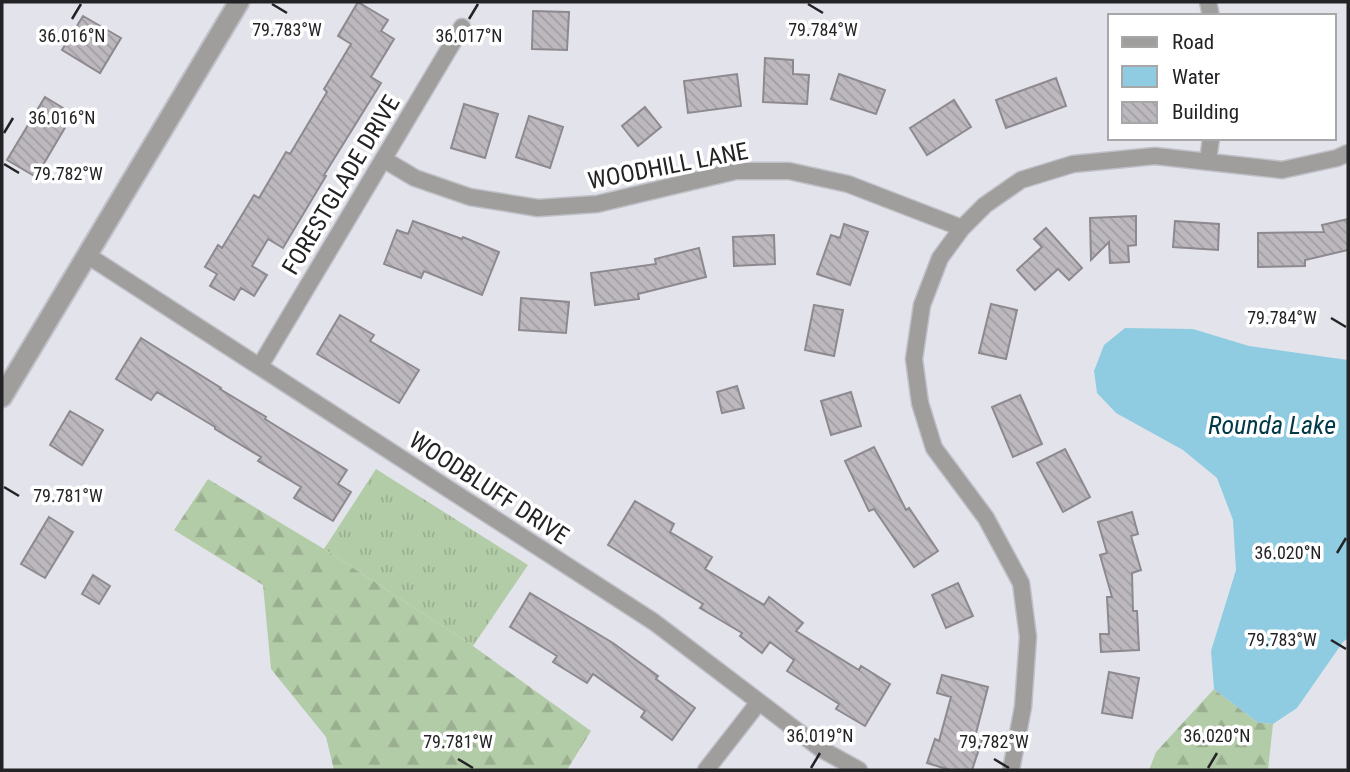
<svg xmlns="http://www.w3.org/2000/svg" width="1350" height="772" viewBox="0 0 1350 772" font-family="'Roboto Condensed',sans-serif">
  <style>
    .grass { fill: url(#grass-tufts) }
    .forest { fill: url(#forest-firs) }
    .water { fill: #8fcce1 }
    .building { fill: url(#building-back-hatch); stroke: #8d898f; stroke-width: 2 }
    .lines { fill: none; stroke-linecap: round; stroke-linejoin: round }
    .minor-casing { stroke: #c0c1c8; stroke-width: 19 }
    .tertiary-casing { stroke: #c0c1c8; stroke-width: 23 }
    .minor { stroke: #a09e9c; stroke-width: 16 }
    .tertiary { stroke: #a09e9c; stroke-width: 19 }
    .ticks { fill: none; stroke: #232326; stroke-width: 2.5 }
    .labels { text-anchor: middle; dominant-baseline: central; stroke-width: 7; stroke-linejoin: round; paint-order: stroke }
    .street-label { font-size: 24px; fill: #232326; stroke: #fff }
    .water-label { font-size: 26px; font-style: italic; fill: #003948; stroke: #fff }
    .ticks-label { font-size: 18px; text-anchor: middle; fill: #232326; stroke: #fff; stroke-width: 7; stroke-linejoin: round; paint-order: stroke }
  </style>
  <defs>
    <pattern id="grass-tufts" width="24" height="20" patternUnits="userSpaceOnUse" patternTransform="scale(1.75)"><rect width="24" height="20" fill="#b3cca8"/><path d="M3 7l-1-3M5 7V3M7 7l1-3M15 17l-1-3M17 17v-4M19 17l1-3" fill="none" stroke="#9aaf90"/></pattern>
    <pattern id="forest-firs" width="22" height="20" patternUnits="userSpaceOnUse" patternTransform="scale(1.75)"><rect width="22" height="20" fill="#b3cca8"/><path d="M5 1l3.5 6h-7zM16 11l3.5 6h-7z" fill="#9aaf90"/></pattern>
    <pattern id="building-back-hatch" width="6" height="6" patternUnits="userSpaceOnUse" patternTransform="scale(1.75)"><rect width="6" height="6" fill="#bcb8be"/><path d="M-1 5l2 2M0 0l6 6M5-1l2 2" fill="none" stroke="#a19ea3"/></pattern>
  </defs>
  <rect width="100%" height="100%" fill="#e3e4eb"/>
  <path class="grass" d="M376,469L528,565L473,646L324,549Z"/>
  <path class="forest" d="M208,479L324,549L473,646L591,731L567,770H334L326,737L271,669L263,585L174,530Z
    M1214,689L1257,722L1273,724L1268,770H1149L1156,752Z"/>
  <path class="water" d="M1125,328L1193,329L1249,346L1348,360V638L1343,642L1297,708L1273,724L1257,722L1214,689L1211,651L1236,570L1233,520L1217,478L1183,450L1116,413L1097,393L1094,371L1104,345Z"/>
  <path class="building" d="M358,2L388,20L381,31L394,39L371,77L381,83L324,175L326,176L283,248L268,239L252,266L267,275L254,296L241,288L234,300L210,286L217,274L205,267L218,245L222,248L254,195L259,198L286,152L290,154L327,92L324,89L351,44L338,36Z
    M533,11L569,12L567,50L532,49Z
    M83,16L121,38L100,73L62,50Z
    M765,58L793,60V74L809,75L807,104L763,102Z
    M737,74L741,106L688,113L684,81Z
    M839,74L885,90L876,114L831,99Z
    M1056,78L1066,106L1006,128L996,100Z
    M45,97L73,114L36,177L7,160Z
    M954,100L971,127L927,155L910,128Z
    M464,104L498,114L485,158L451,148Z
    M645,107L661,127L638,146L622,126Z
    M529,116L563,127L550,168L516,157Z
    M1136,216V245L1128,246L1129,262L1110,263L1109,242L1091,260L1090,218Z
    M1348,219V250L1305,260V266L1258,267V233L1324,232L1322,225Z
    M413,221L462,239L463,237L499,252L482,295L424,271L421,278L384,264L397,230L408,234Z
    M1175,221L1219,224L1218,250L1173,247Z
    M844,224L868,232L850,285L817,274L831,235L840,238Z
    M1046,228L1082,268L1069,280L1058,269L1035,290L1017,270L1042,247L1034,239Z
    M774,235L775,264L734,266L733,237Z
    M699,248L706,277L638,294L639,299L595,305L591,273L656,264L655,259Z
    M521,298L569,302L566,333L519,330Z
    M991,304L1017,310L1006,359L979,353Z
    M814,305L843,310L834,356L805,350Z
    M340,315L374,335L370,341L419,370L399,403L317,354Z
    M141,338L221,388L220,389L266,417L265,419L347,470L338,484L351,492L333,521L294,498L301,487L258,461L261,457L215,429V427L157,392L151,400L116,379Z
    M737,386L744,408L722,413L717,392Z
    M851,392L861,426L831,435L821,401Z
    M1020,395L1042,444L1013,457L992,407Z
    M70,411L103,430L82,465L50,445Z
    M874,447L906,510L909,508L938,551L914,567L874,509L869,511L845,461Z
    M1065,449L1090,497L1063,512L1037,463Z
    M635,501L674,524L670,532L712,557L705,569L764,605L769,597L803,623L796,631L859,670L861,666L890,684L865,726L836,709L839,704L787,671L794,660L770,642L762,653L740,636L742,633L700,608L703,604L608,545Z
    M1132,512L1138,534L1131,536L1141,570L1132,573L1133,611H1137L1139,650L1101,652L1100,634H1109L1107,597H1112L1100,555L1107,553L1098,522Z
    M49,517L73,532L45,578L21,564Z
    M93,575L110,586L99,604L82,594Z
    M958,583L973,616L946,628L932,595Z
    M530,593L613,643L658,676L656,679L695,708L672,740L641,717L645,711L593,674L587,683L553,662L557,656L510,627Z
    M1109,672L1139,678L1132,718L1102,713Z
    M942,675L988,687L975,737L982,740L972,770H950L927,763L935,739L939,741L951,697L937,693Z"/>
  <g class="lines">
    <g class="minor-casing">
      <path id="minor" d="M1208,2L1211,16
        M383,159L415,178L470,197L538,208L597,204L736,171H789L848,184L962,228
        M1208,161L1211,138
        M87,255L654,622L821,749L859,770
        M260,366L462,27
        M706,770L759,702
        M1011,770L1023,707L1028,637L1021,583L986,518L934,448L920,403L914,359L922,305L940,258L962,228L985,205L1021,180L1073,164L1155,156L1282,170L1337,158L1348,153"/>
    </g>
    <g class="tertiary-casing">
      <path id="tertiary" d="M2,397L239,2"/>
    </g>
    <use href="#minor" class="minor"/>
    <use href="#tertiary" class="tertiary"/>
  </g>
  <path class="ticks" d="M272,4L287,13M808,4L823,13M72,19L81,4M469,19L478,4M4,133L13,118M4,164L19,173M1331,318L1346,327M4,487L19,496M1337,553L1346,538M1331,640L1346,649M458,759L473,768M994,759L1009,768M811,768L820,753M1208,768L1217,753"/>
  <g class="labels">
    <g class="street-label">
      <text transform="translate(668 166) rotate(-11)">WOODHILL LANE</text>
      <text transform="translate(341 185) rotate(-59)">FORESTGLADE DRIVE</text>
      <text transform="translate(489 488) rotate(33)">WOODBLUFF DRIVE</text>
    </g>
    <g class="water-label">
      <text x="1272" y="425">Rounda Lake</text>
    </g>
  </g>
  <g class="ticks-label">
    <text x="287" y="36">79.783°W</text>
    <text x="823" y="36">79.784°W</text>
    <text x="72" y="42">36.016°N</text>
    <text x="469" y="42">36.017°N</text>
    <text x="62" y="124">36.016°N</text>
    <text x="68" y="180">79.782°W</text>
    <text x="1282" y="324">79.784°W</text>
    <text x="68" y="502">79.781°W</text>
    <text x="1288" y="559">36.020°N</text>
    <text x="1282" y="646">79.783°W</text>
    <text x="820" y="742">36.019°N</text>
    <text x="1217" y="742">36.020°N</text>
    <text x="458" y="748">79.781°W</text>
    <text x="994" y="748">79.782°W</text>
  </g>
  <rect width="1350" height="772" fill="none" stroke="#232326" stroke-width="7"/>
  <rect x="1108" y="14" width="228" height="126" fill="#ffffff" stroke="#a7a7a8" stroke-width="2"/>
  <rect x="1122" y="37" width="35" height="10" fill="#a09e9c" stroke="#a7a7a8" stroke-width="2"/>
  <text x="1172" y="49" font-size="21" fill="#232326">Road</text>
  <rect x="1122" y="66" width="35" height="21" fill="#8fcce1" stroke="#a7a7a8" stroke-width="2"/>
  <text x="1172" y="84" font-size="21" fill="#232326">Water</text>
  <rect x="1122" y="102" width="35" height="21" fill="url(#building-back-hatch)" stroke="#a7a7a8" stroke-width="2"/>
  <text x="1172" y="119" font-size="21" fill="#232326">Building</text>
</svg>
